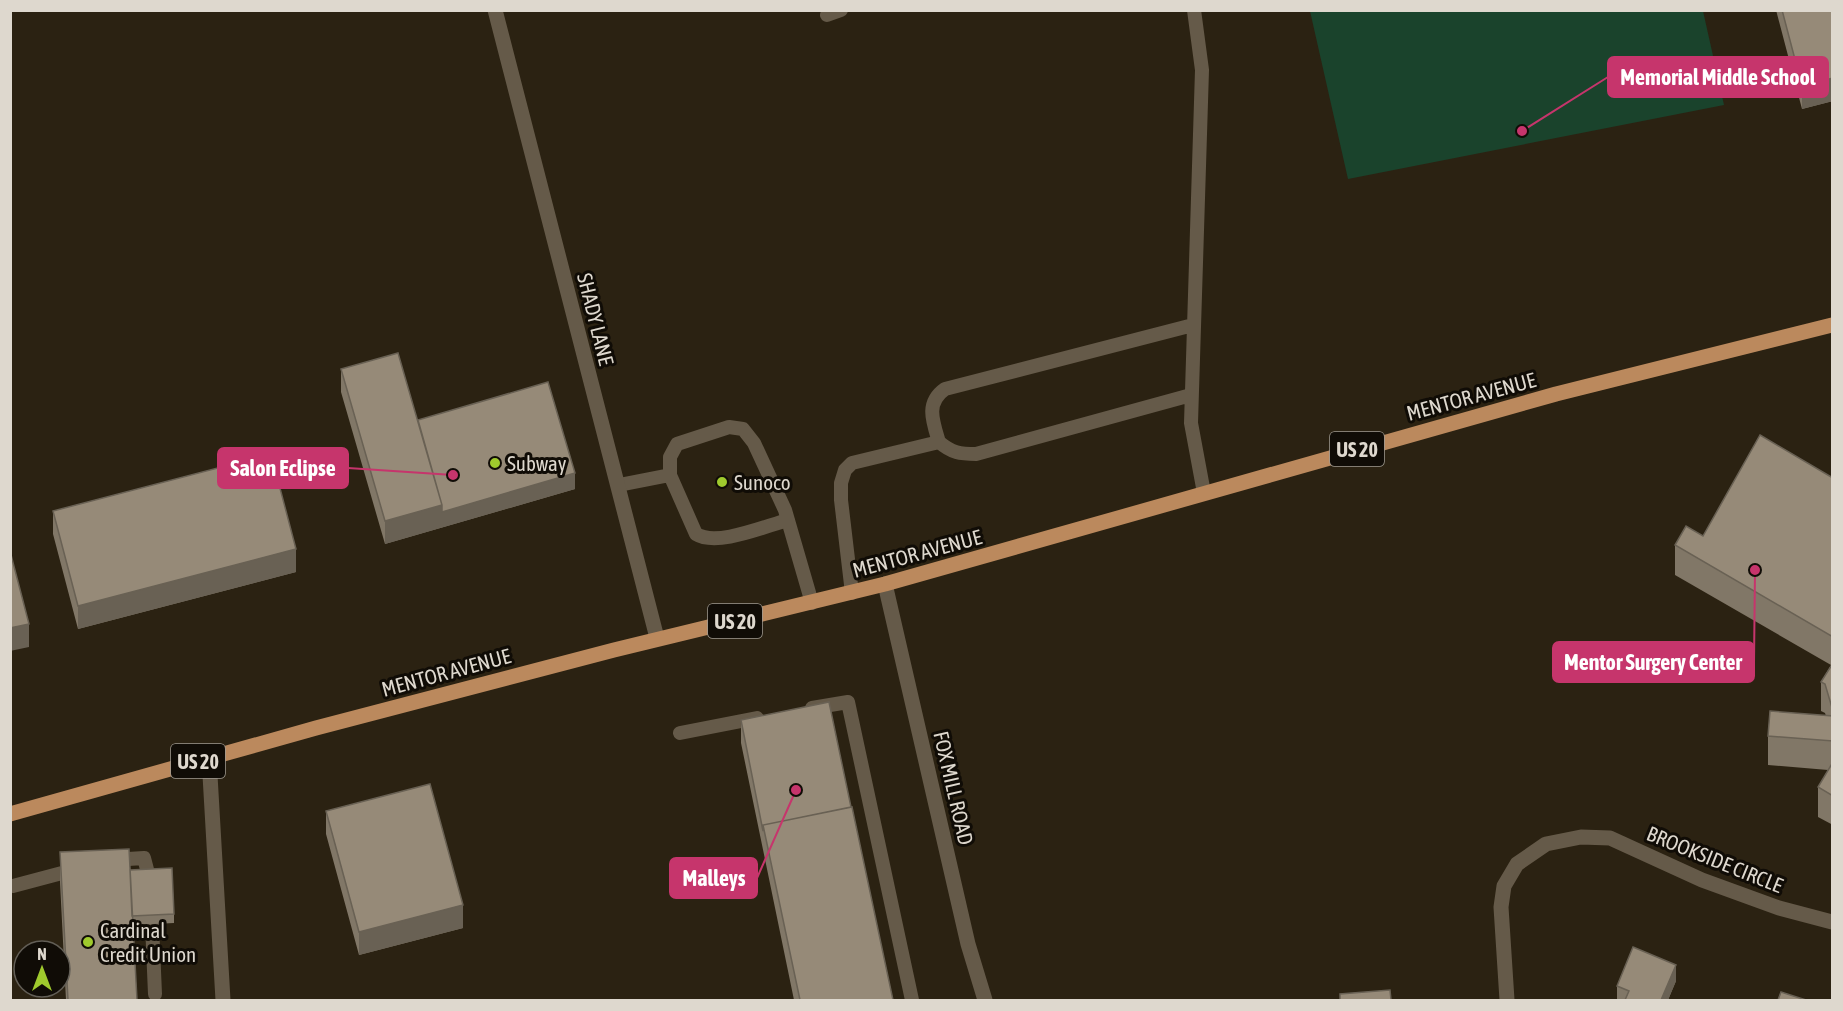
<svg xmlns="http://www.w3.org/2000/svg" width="1843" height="1011" viewBox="0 0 1843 1011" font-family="'Asap Condensed',sans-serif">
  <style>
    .green { fill: #1a432c }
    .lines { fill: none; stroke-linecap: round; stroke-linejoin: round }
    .service { stroke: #655a49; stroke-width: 14 }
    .minor { stroke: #655a49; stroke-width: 15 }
    .primary { stroke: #bb895d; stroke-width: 15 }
    .wall { fill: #817767 }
    .shaded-wall { fill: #696154 }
    .building { fill: #968a78; stroke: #696154; stroke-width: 1.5 }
    .poi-dot { fill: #9fca2d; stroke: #100c06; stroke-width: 2 }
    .labels { text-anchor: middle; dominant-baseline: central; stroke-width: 6; stroke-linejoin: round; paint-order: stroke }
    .shield { fill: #100c06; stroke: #a09b92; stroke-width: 1.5 }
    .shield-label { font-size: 20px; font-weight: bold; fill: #ded8ce }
    .street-label { font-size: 21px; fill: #ded8ce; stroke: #100c06 }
    .poi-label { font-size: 21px; fill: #ded8ce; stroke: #100c06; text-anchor: start }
    .leader { fill: none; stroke: #c6356c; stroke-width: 2 }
    .callout-dot { fill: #c6356c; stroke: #100c06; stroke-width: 2 }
    .callout { fill: #c6356c; stroke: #c6356c; stroke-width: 2 }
    .callout-label { font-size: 22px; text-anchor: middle; font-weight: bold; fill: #fff }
  </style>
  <rect width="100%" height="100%" fill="#2b2212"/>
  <path class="green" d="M1310,11H1703L1724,105L1348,179Z"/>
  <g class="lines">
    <path class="service" d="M1194,10L1202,70L1191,423L1204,493
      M827,15L841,10
      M939,442C952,453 960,454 976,454L1191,395
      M670,475L696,534C717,547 765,526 788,520
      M619,485L670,475V457L677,444L729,427L743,429L754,443L785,510L812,603
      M852,593L841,500V483L845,470L852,463L939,442C933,422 925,403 945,389L1193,325
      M812,708L848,702L912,1000
      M680,733L757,718
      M112,860L144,858L149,877
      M13,886L77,869
      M152,924L155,994"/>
    <path class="minor" d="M495,10L657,638
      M885,584L968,944L985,1000
      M209,758L223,1000
      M1507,1000L1501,907L1504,886L1517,864L1546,844L1581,837L1610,838L1702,880L1779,908L1832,922"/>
    <path class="primary" d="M10,814L316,728L614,650L885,584L1556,394L1832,325"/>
  </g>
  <path class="wall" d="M1776,10H1833V101L1802,109Z
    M341,369L418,420L575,489L385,544L341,392Z
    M1833,478V825L1818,817V787L1828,770L1768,765V736L1826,716L1825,713L1821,711V682L1831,665L1675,575V545L1703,536Z
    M53,511L296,572L78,629L53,534Z
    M741,720L893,1000H794L741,743Z
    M326,811L463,928L359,955L326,834Z
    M60,852L130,870L174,914V923L133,925L137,1000H66L60,882Z
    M1676,981L1668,1000H1617V986Z"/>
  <path class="shaded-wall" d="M1833,78V101L1802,109V86Z
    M575,473V489L385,544V521L442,505Z
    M296,549V572L78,629V606Z
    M29,624V647L10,651V628Z
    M463,905V928L359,955V932Z
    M1676,965V981L1668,1000H1661Z"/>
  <path class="building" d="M1782,10H1833V78L1802,86Z
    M398,353L442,505L385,521L341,369Z
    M548,382L575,473L442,512V505L418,420Z
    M1760,435L1833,478V637L1675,545L1686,526L1703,536Z
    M271,454L296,549L78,606L53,511Z
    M10,551L29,624L10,628Z
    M1833,663V711L1825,684L1821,682Z
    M829,702L851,807L763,825V831L741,720Z
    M1770,711L1833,716V741L1768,736Z
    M1833,762V796L1818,787Z
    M430,784L463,905L359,932L326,811Z
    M852,807L893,1000H800L763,825Z
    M129,849L137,1000H68L60,852Z
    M172,868L174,914L132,916L130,870Z
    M1633,947L1676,965L1661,1000H1625L1629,991L1617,986Z
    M1390,990L1391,1000H1340V994Z
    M1781,992L1806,1000H1778Z"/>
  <g class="poi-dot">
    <circle cx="495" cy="463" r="6"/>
    <circle cx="722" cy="482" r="6"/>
    <circle cx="88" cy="942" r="6"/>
  </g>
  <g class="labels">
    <g class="shield">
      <rect x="1330" y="432" width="54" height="34" rx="4.5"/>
      <rect x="708" y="604" width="54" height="34" rx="4.5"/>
      <rect x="171" y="744" width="54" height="34" rx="4.5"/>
    </g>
    <g class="shield-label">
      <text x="1357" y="449">US 20</text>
      <text x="735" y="621">US 20</text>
      <text x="198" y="761">US 20</text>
    </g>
    <g class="street-label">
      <text transform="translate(596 319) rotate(76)">SHADY LANE</text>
      <text transform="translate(1471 396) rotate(-15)">MENTOR AVENUE</text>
      <text transform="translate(917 553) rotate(-15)">MENTOR AVENUE</text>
      <text transform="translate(446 672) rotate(-15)">MENTOR AVENUE</text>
      <text transform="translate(954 788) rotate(77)">FOX MILL ROAD</text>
      <text transform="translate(1715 859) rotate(22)">BROOKSIDE CIRCLE</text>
    </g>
    <g class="poi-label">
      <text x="507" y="463">Subway</text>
      <text x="734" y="482">Sunoco</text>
      <text x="100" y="930">Cardinal<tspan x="100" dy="24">Credit Union</tspan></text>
    </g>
  </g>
  <path class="leader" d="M1522 131L1608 77M453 475L348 468M1755 570L1754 662M796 790L757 878"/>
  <g class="callout-dot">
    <circle cx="1522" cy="131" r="6"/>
    <circle cx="453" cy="475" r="6"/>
    <circle cx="1755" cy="570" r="6"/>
    <circle cx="796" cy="790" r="6"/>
  </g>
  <g class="callout">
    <rect x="1608" y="57" width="220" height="40" rx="6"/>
    <rect x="218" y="448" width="130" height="40" rx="6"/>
    <rect x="1553" y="642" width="201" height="40" rx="6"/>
    <rect x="670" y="858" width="87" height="40" rx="6"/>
  </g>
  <g class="callout-label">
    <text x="1718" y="85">Memorial Middle School</text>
    <text x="283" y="476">Salon Eclipse</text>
    <text x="1653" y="670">Mentor Surgery Center</text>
    <text x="714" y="886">Malleys</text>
  </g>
  <rect width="1843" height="1011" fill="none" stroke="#ded8ce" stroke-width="24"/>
  <g transform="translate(42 969)"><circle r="28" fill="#100c06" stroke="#625e56" stroke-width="1.5"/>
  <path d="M0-4.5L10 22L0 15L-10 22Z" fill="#9fca2d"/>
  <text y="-9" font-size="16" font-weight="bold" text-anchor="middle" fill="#ded8ce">N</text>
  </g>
</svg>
